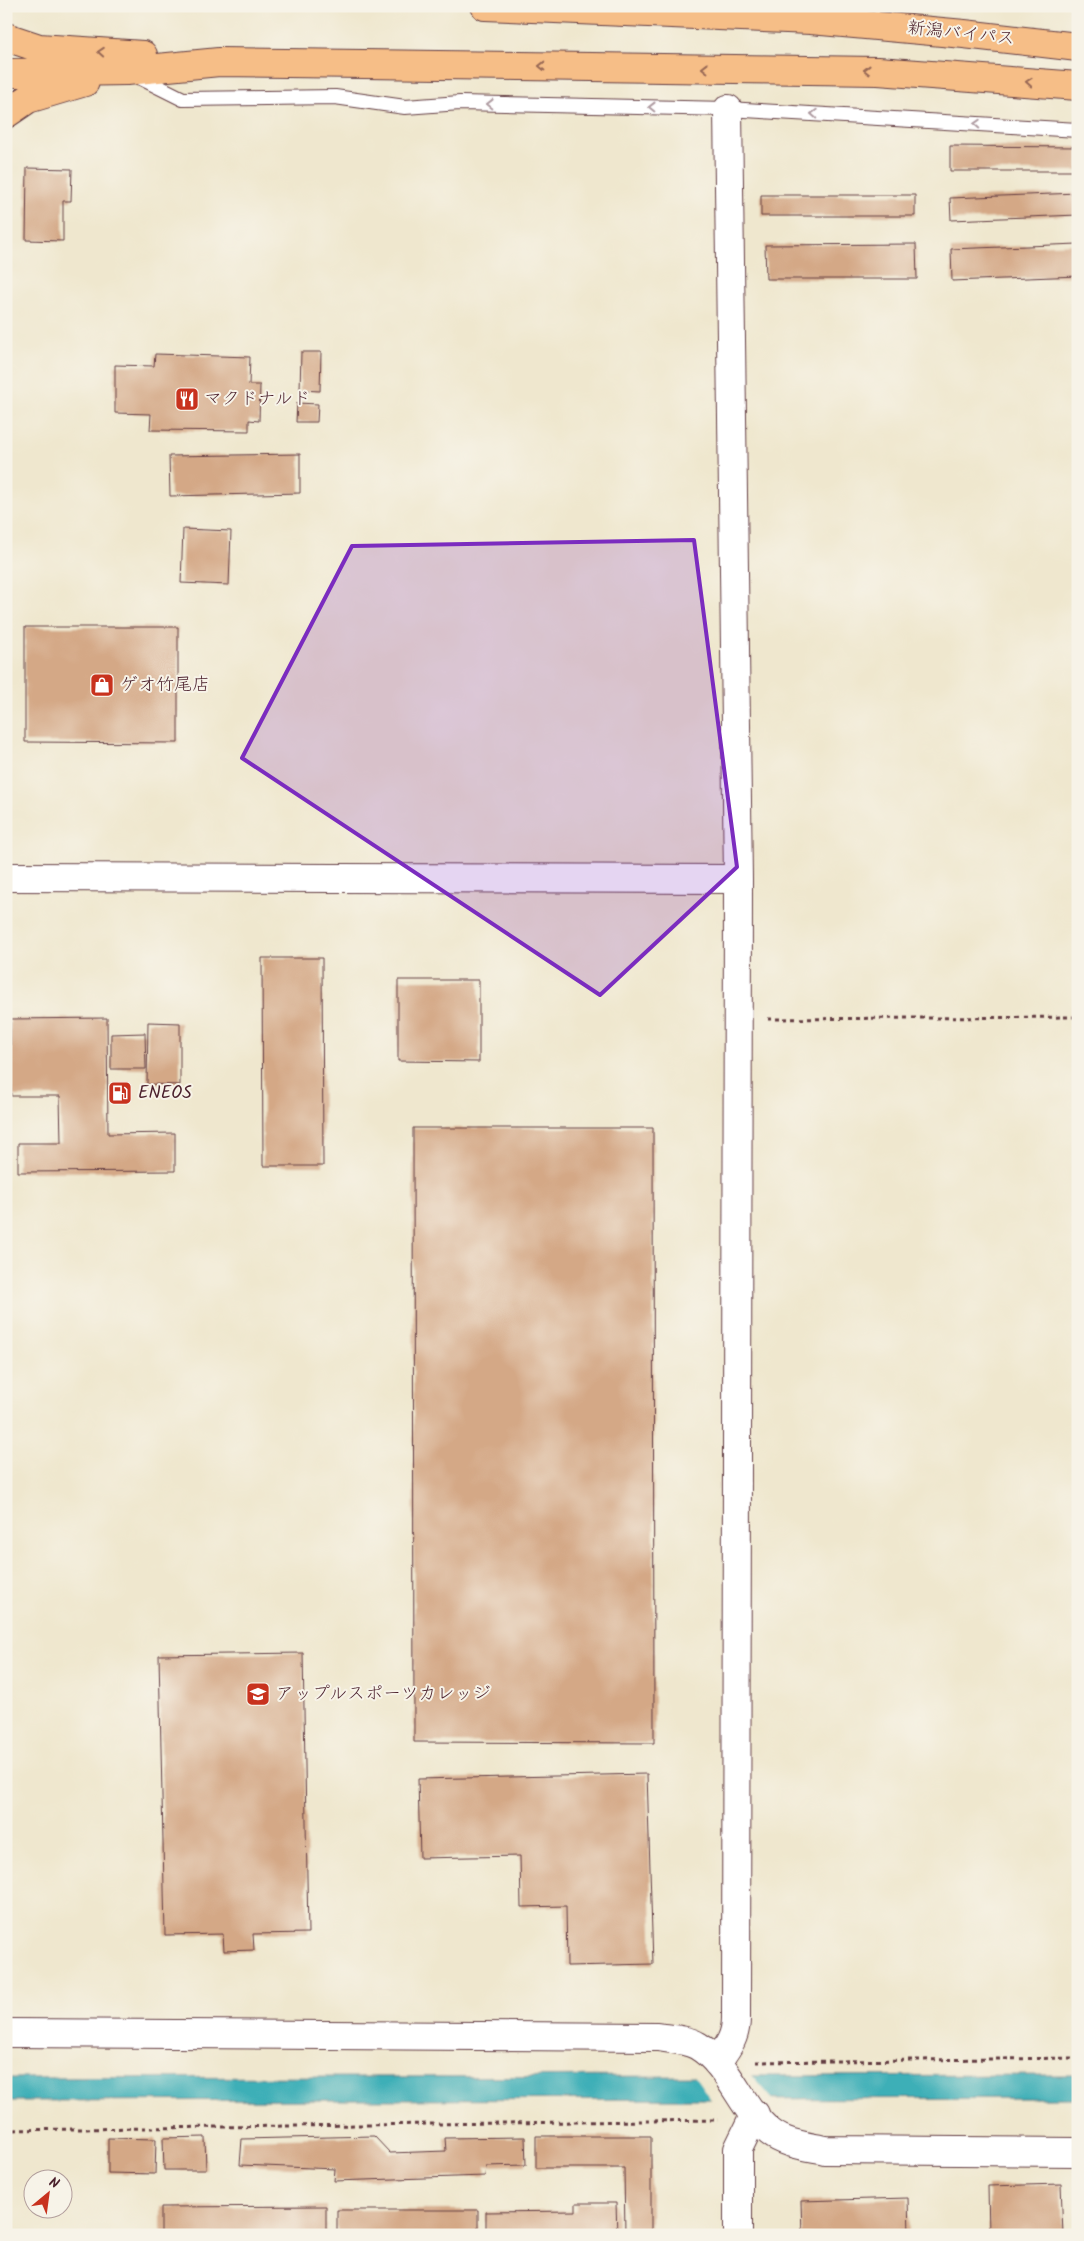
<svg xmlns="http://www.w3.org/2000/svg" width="1084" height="2241" viewBox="0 0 1084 2241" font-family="Kalam,'Klee One',sans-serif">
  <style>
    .water { fill: #3eafb7; stroke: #446771 }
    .pier { fill: #efe7ce }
    .building { fill: #d4a886 }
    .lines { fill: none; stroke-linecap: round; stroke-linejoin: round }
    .service-casing { stroke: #633d43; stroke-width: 16 }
    .minor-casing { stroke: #633d43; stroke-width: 30 }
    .tertiary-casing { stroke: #633d43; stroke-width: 30 }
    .trunk-casing { stroke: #633d43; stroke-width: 30 }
    .path { stroke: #633d43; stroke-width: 3; stroke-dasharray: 4 4; stroke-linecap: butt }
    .service { stroke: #fff; stroke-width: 14 }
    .minor { stroke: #fff; stroke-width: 28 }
    .tertiary { stroke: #fff; stroke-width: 28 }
    .trunk { stroke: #f6be87; stroke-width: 28 }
    .oneway { stroke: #976754 }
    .oneway2 { stroke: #ae9aa0 }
    .marked { fill: #7b2cbf; fill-opacity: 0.2; stroke: #7b2cbf; stroke-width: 4; stroke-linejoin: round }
    .labels { text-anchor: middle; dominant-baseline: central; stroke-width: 4; stroke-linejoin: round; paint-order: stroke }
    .street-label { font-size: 18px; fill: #4a1f2b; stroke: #f7f3e8 }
    .poi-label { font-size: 18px; fill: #4a1f2b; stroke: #f7f3e8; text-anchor: start }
  </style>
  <rect width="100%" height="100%" fill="#f7f3e8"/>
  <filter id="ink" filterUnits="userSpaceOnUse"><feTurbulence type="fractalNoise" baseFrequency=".02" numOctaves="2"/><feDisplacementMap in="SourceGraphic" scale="10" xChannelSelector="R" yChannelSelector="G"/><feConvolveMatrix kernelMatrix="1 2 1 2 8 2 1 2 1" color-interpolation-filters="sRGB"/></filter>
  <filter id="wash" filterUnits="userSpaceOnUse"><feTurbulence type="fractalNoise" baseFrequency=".0096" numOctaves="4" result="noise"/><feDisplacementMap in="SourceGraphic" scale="20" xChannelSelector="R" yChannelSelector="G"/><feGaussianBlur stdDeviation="1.12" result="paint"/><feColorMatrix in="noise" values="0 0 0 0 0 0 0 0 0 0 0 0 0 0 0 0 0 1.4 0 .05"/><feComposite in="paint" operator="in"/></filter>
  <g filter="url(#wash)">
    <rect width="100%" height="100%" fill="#efe7ce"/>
    <path class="water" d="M1078,2075V2098L6,2101V2078Z"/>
    <path class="pier" d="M693,2074H751L773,2100L712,2101Z"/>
    <g id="blocks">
      <path class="building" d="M950,146L1078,147V171H950Z
        M27,168L72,169L71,201H63V241L26,240Z
        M1078,193V215L951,220L950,198Z
        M761,195H915V216H761Z
        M916,244L917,279H766L765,245Z
        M1078,244V276L952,281L951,249Z
        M301,352H321L320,391L300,390Z
        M155,354L250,357L249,385H260L259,421L249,420V431L150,430L151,414L115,413V365L154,366Z
        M297,403L318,404L317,422H296Z
        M300,454V493L170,496L169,456Z
        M183,529L231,531L229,585L181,583Z
        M25,627H178V743L25,742Z
        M262,958H322L323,1166H263Z
        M398,980H479V1062L398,1061Z
        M107,1018L108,1134L175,1133V1171L18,1172V1143H61L60,1096H11L10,1019Z
        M148,1022L180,1023V1085L147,1084Z
        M145,1033L146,1069H111V1034Z
        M413,1128H653L654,1743L414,1742Z
        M303,1653L308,1933L253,1934L254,1950L224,1951L223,1934L165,1935L159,1655Z
        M647,1774L653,1964L567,1966L566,1906L521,1907L520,1856L420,1858L418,1779Z
        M374,2136L390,2153L446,2151L445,2138L525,2137L526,2165L486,2166L485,2176L334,2181L335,2169L240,2165L242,2139Z
        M536,2136H651V2235H625L624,2168H536Z
        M205,2137L206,2170H164L163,2138Z
        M108,2138L156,2139L155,2174L108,2173Z
        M1061,2184L1063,2235H989L988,2186Z
        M908,2198L909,2235H802L801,2201Z
        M576,2203H616L617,2235H486V2212L576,2211Z
        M326,2206V2235H161V2207Z
        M337,2210H478V2235H337Z"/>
    </g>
  </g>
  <g filter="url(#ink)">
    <use href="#blocks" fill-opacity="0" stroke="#633d43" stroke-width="1"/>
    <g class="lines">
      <g class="service-casing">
        <path id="service" d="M133,74L183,99L335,97L405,107L460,103L728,109L1078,130"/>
      </g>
      <g class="minor-casing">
        <path id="minor" d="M6,877L738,879
          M717,2062C728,2047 736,2037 736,2018L738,879L728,109
          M738,2235V2149L755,2114"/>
      </g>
      <g class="tertiary-casing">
        <path id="tertiary" d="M6,2033L657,2037C670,2039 687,2039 698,2046C730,2065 741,2109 770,2132C785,2144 806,2146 825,2150L1078,2152"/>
      </g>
      <g class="trunk-casing">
        <path id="trunk" d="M485,6L811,20L964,34L1078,47
          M6,37L39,48L143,55
          M6,73L127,71L219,62L878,71L1078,86
          M6,114L28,99L85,82"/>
      </g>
      <path class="path" d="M768,1019L1078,1017
        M756,2062L1078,2058
        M6,2130L718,2120"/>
      <use href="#service" class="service"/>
      <use href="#minor" class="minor"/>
      <use href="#tertiary" class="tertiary"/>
      <use href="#trunk" class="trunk"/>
    </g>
    <defs><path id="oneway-chevron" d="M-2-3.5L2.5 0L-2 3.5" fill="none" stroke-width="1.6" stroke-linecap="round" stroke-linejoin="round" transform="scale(1.25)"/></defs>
    <g class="oneway">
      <use href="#oneway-chevron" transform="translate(101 52) rotate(-176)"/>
      <use href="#oneway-chevron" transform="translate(542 66) rotate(-179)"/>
      <use href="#oneway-chevron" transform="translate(705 68) rotate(-179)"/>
      <use href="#oneway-chevron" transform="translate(867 70) rotate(-179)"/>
      <use href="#oneway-chevron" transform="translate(1029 82) rotate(-176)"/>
    </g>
    <g class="oneway2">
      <use href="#oneway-chevron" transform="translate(490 104) rotate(-179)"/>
      <use href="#oneway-chevron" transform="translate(652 107) rotate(-179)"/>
      <use href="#oneway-chevron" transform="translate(814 114) rotate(-177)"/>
      <use href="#oneway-chevron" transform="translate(977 124) rotate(-177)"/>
    </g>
  </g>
  <path class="marked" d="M694,540L737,867L600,995L242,758L352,546Z"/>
  <defs>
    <g id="restaurant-square" transform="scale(1.25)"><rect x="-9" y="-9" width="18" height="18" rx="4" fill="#c8321e" stroke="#f7f3e8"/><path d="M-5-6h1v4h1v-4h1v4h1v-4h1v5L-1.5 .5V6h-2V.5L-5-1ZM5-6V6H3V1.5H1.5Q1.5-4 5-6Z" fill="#fff"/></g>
    <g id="shop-square" transform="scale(1.25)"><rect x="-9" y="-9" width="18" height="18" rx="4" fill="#c8321e" stroke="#f7f3e8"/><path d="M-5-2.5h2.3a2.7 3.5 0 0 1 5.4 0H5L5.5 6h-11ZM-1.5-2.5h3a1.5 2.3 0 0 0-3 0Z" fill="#fff"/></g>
    <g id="fuel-square" transform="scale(1.25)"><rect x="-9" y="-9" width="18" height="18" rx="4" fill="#c8321e" stroke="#f7f3e8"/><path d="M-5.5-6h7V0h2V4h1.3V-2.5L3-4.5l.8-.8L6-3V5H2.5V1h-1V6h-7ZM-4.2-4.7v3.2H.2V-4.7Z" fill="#fff"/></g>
    <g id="university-square" transform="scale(1.25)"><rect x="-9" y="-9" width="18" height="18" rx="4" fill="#c8321e" stroke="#f7f3e8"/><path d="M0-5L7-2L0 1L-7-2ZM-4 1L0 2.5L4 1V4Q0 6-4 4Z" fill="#fff"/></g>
  </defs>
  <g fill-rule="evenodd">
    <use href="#restaurant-square" x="187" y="399"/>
    <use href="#shop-square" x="102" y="685"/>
    <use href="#fuel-square" x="120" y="1093"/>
    <use href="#university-square" x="258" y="1694"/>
  </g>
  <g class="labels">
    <g class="street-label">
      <text transform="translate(961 34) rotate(6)">新潟バイパス</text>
    </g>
    <g class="poi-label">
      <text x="204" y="399">マクドナルド</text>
      <text x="120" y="685">ゲオ竹尾店</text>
      <text x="138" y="1093">ENEOS</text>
      <text x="276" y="1694">アップルスポーツカレッジ</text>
    </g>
  </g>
  <rect width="1084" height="2241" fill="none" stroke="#f7f3e8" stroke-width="25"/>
  <g transform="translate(48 2194) rotate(29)"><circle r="24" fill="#f7f3e8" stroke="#b29e9c"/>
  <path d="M0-4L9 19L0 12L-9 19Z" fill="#c8321e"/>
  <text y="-8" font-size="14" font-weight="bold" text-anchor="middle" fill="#4a1f2b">N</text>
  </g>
</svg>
